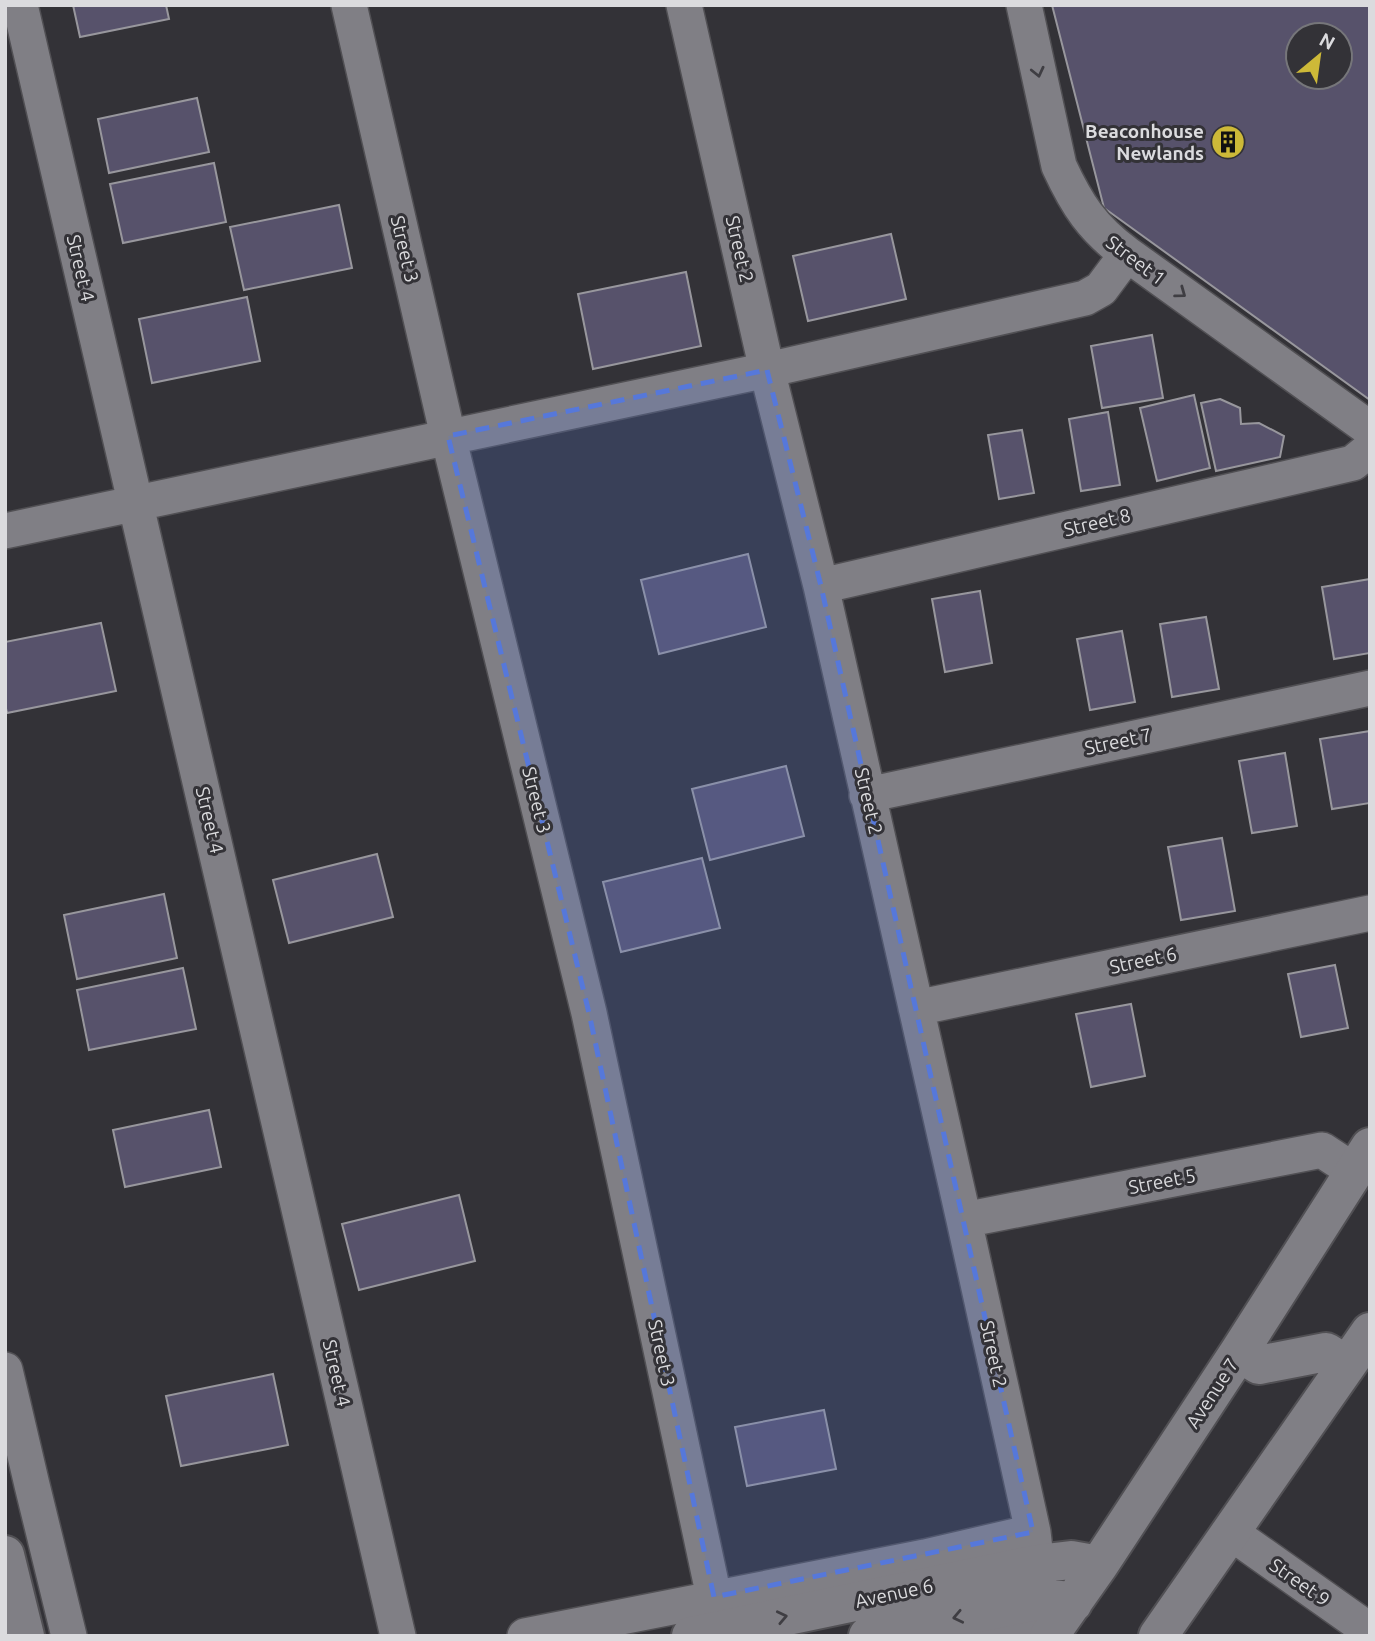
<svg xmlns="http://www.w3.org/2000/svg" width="1375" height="1641" viewBox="0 0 1375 1641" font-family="Ubuntu,sans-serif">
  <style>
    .building { fill: #57526b; stroke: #98979d; stroke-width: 2; fill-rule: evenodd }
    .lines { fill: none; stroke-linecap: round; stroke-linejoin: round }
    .street-casing { stroke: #515054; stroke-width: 38 }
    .secondary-casing { stroke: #515054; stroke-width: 42 }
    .street { stroke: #807f85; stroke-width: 35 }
    .secondary { stroke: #807f85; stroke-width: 38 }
    .oneway { stroke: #3f3e43 }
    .marked { fill: #5678da; fill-opacity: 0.2; stroke: #5678da; stroke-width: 5; stroke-dasharray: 14 9; stroke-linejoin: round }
    .labels { text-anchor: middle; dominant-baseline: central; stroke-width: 6; stroke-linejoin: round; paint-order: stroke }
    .poi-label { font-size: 19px; font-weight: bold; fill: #dbdbde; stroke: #333237; text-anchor: end }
    .street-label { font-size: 19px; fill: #dbdbde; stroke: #333237 }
  </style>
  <rect width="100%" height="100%" fill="#333237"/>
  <path class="building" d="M73,5H166L169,19L80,37Z
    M1052,5H1370V400L1104,208ZM1298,35H1340V77H1298Z
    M197,98L209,152L109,173L98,119Z
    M214,163L226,222L123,243L110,184Z
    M339,205L352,268L244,290L230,227Z
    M891,234L906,299L808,321L793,256Z
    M686,272L701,346L593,369L578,294Z
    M247,297L260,361L152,383L139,319Z
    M1152,335L1163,398L1102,408L1091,346Z
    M1194,395L1210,468L1157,481L1140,408Z
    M1220,399L1240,408L1241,424L1259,423L1284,436L1280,457L1216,471L1201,403Z
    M1108,412L1120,485L1081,491L1069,419Z
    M1022,430L1034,493L999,499L988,435Z
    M748,554L766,627L659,654L641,580Z
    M1370,579V653L1334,659L1322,587Z
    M980,591L992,663L945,672L932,599Z
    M1206,617L1219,689L1172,697L1160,624Z
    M101,623L116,691L7,713L5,704V642Z
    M1122,631L1135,702L1090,710L1077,639Z
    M1370,731V803L1332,809L1320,739Z
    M1285,753L1297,826L1252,833L1239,761Z
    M786,766L804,836L710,860L692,789Z
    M1222,838L1235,911L1181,920L1168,847Z
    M377,854L393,917L289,943L273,880Z
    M702,858L720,928L621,952L603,882Z
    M164,894L177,958L77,979L64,915Z
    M1335,965L1348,1028L1301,1037L1288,974Z
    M183,968L196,1029L89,1050L77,990Z
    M1131,1004L1145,1076L1091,1087L1076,1014Z
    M209,1110L221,1167L125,1187L113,1130Z
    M459,1195L475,1261L359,1290L342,1224Z
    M273,1374L288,1445L181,1466L166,1396Z
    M824,1410L836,1469L747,1486L735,1427Z"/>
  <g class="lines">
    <g class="street-casing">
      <path id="street" d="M20,5L398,1636
        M349,5L448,436L589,1013L714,1597
        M684,5L767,370L821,586L964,1220L1033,1532L1040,1593
        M1024,5L1059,166C1077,205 1092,228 1127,254L1370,429
        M5,531L767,370L1085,298L1101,289L1127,254
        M821,586L1353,463L1370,449
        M867,795L1370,688
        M916,1008L1370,913
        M964,1220L1322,1150L1354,1171
        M5,1370L32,1485L69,1636
        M1230,1532L1370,1631
        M525,1636L925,1557L1033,1532
        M984,1636L1057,1609"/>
    </g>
    <g class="secondary-casing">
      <path id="secondary" d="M1239,1352L1259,1365L1326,1352L1347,1365
        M5,1555L25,1636
        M691,1636L1037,1564L1071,1560L1099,1565
        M868,1636L1041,1600H1062L1073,1603
        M1049,1636L1099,1565L1239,1352L1370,1147
        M1158,1636L1370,1332"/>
    </g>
    <use href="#street" class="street"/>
    <use href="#secondary" class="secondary"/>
  </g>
  <defs><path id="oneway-chevron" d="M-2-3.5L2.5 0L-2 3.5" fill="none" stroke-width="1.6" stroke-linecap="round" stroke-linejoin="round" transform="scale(1.75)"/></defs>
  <g class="oneway">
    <use href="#oneway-chevron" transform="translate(1038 72) rotate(77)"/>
    <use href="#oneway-chevron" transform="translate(1181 293) rotate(36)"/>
    <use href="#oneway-chevron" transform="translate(782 1617) rotate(-12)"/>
    <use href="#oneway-chevron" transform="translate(958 1617) rotate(168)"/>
  </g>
  <path class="marked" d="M767,370L821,586L1033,1532L714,1597L589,1013L448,436Z"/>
  <defs>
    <g id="building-disc" transform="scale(1.75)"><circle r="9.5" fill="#cdb938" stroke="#333237"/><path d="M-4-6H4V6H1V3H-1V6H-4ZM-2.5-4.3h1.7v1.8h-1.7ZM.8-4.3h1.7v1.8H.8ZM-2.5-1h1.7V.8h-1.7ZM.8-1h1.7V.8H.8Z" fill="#111"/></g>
  </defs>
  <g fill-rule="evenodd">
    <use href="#building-disc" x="1228" y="142"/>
  </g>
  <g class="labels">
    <g class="poi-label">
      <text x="1204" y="131">Beaconhouse<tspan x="1204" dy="22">Newlands</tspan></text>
    </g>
    <g class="street-label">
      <text transform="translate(405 249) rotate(77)">Street 3</text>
      <text transform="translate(740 249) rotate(77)">Street 2</text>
      <text transform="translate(1136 260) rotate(37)">Street 1</text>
      <text transform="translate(81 268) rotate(77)">Street 4</text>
      <text transform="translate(1097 522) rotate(-13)">Street 8</text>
      <text transform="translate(1118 741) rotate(-12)">Street 7</text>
      <text transform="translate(537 800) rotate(76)">Street 3</text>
      <text transform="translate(869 801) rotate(77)">Street 2</text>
      <text transform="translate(210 820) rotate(77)">Street 4</text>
      <text transform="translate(1143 960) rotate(-12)">Street 6</text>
      <text transform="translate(1162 1181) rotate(-11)">Street 5</text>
      <text transform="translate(662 1353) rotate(78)">Street 3</text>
      <text transform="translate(994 1354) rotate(78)">Street 2</text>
      <text transform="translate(337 1373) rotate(77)">Street 4</text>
      <text transform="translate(1212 1393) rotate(-57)">Avenue 7</text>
      <text transform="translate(1300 1582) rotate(35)">Street 9</text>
      <text transform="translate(894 1593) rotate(-12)">Avenue 6</text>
    </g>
  </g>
  <rect width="1375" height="1641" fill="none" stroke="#dbdbde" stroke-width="14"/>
  <g transform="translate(1319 56) rotate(29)"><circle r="33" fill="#333237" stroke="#76767a" stroke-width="2"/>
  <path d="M0-5L12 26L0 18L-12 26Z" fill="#cdb938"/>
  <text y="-10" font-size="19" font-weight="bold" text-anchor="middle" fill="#dbdbde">N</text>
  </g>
</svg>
